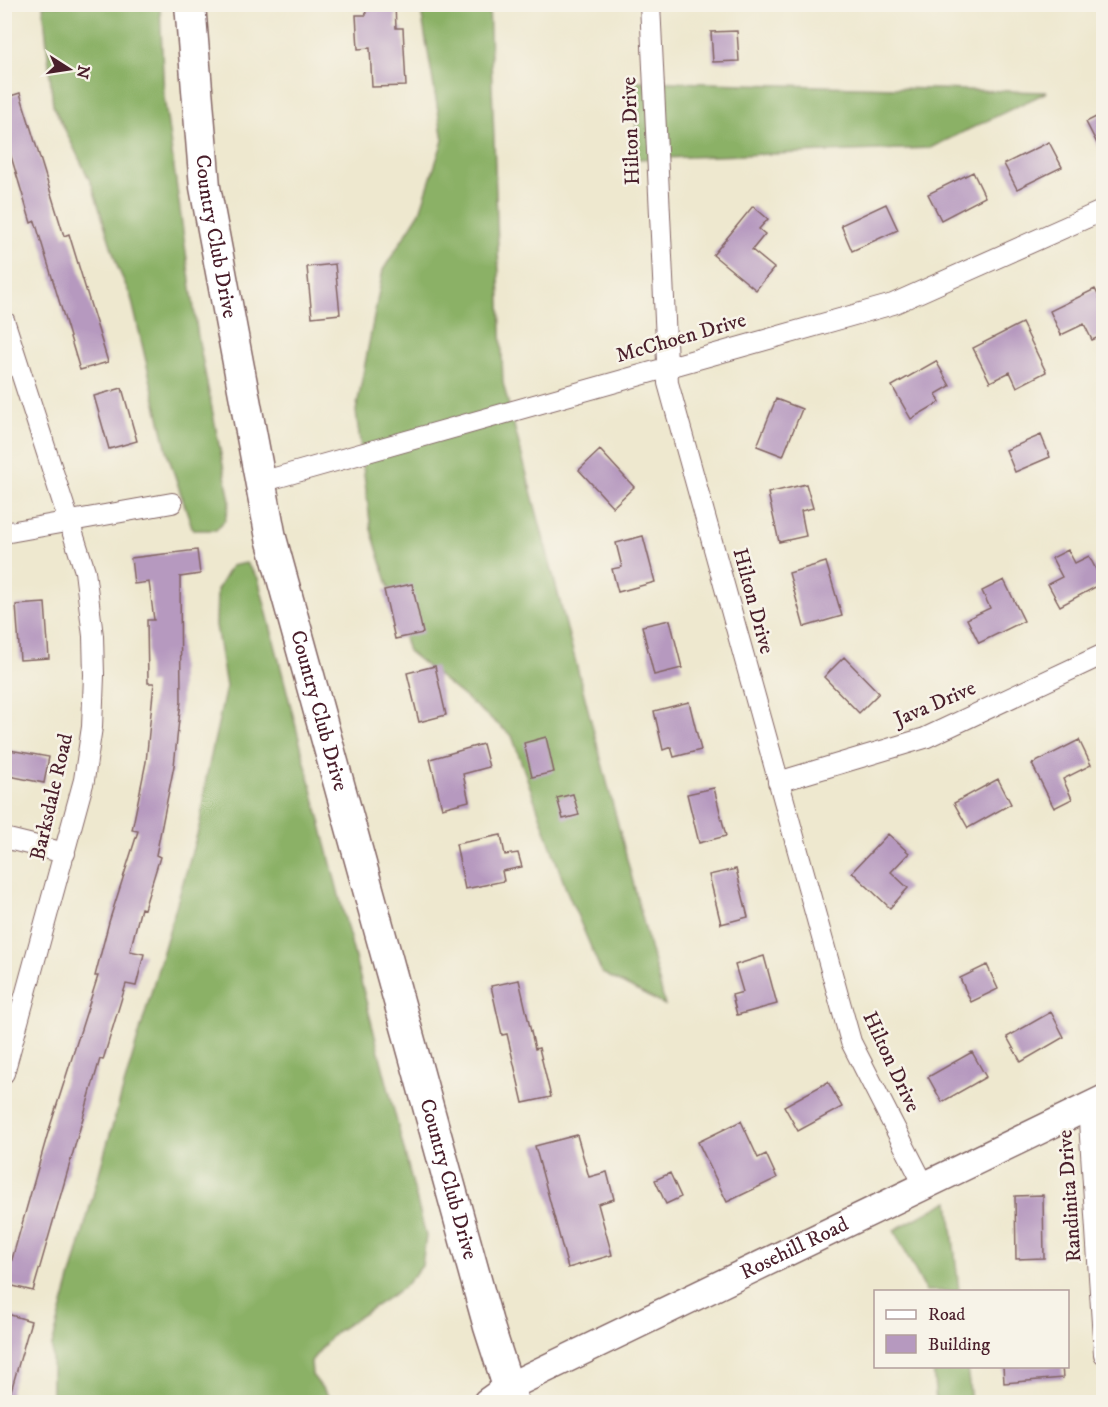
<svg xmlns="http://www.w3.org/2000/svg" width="1108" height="1407" viewBox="0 0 1108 1407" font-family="'IM FELL DW Pica',serif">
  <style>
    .forest { fill: #8bb166; stroke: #6a6848; stroke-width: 1.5 }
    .building { fill: #b699bf }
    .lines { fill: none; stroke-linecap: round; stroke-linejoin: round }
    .minor-casing { stroke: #836564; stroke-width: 22 }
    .secondary-casing { stroke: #836564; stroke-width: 30 }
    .primary-casing { stroke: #836564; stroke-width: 33 }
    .minor { stroke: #fff; stroke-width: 20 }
    .secondary { stroke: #fff; stroke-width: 27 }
    .primary { stroke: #fff; stroke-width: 30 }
    .labels { text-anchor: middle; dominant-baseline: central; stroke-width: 5; stroke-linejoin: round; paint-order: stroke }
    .street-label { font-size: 21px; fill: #4a1f2b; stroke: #f7f3e8 }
  </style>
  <rect width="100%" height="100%" fill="#f7f3e8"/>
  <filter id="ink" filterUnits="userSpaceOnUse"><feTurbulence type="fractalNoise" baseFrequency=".0167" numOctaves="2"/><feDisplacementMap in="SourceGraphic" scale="12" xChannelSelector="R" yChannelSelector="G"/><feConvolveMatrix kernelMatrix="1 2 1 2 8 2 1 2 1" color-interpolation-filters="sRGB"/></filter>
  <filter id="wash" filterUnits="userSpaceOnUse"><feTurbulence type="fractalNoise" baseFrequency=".008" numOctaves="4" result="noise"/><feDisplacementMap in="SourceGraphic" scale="24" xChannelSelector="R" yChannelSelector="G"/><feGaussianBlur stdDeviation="1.35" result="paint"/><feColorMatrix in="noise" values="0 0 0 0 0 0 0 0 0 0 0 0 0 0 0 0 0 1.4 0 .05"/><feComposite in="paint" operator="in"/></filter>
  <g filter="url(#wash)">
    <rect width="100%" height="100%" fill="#eee8cf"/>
    <path class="forest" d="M43,5H160L164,97L198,337L230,501L225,520L216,530H193L168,455L131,297L118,268L92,185L53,105Z
      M420,5H489L503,383L665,1005L602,973L566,889L512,736L408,651L371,529L356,411L383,270L420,212L443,140Z
      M635,81L1047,92L930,148L637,159Z
      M246,563L258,578L426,1236L422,1266L403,1288L334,1333L311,1361L312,1375L333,1402H52V1345L106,1148L200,824L206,779L226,687L216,625L217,590L231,566Z
      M949,1201L959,1291H926L894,1230Z
      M933,1367H967L971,1402H936Z"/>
    <g id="blocks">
      <path class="building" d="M365,4H395L396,28H403L406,86L372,87L370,48L358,49L356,15H366Z
        M737,31L739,61L713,62L711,32Z
        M20,93L64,236L69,234L108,362L80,370L35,221L31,223L10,153L7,154L4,145V98Z
        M1104,113V157L1086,122Z
        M1049,142L1062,167L1017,189L1004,164Z
        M973,172L985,197L941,220L928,194Z
        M886,204L898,230L852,251L841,225Z
        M753,206L768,219L759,229L765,234L752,250L774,268L756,290L713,255Z
        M335,264L340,314L312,317L307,267Z
        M1095,289L1104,306V335L1092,340L1084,324L1061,335L1050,311Z
        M1022,323L1046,372L1017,387L1010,372L990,382L973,348Z
        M936,361L950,386L936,394L940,402L911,419L892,386Z
        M122,388L137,441L109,449L94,396Z
        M776,399L802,409L783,456L757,446Z
        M1041,435L1050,457L1015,472L1006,450Z
        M600,450L634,487L613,507L579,470Z
        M806,484L813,508L801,511L806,536L779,542L768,493Z
        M643,536L655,582L618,592L612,569L622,567L616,543Z
        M197,550L200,574L180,577L181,701L174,766L156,855L160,857L144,909L141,908L130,951L144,954L136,986L126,984L103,1060L100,1059L33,1291L5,1284L47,1136L98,976H95L109,922L138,831L132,830L146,762L154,683H148L147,620H154L149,582L134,584L131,558Z
        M1068,550L1075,563L1089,556L1103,583L1060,606L1048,584L1062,577L1052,558Z
        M826,562L842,616L804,627L789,573Z
        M1004,580L1024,621L979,643L967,619L990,608L982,591Z
        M412,584L423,633L395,639L384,590Z
        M45,603L49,658L20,660L16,605Z
        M670,620L682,668L654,675L642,626Z
        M844,657L879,693L859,713L824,677Z
        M435,666L446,715L419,722L407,673Z
        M689,702L701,750L674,757L671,747L663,750L654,711Z
        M546,737L554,772L532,777L524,743Z
        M1079,740L1091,765L1063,779L1072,799L1054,808L1032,764Z
        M483,744L489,767L463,774L469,801L442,808L430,759Z
        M4,749L49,757L44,783L4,775Z
        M998,779L1011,804L968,828L954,803Z
        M714,788L726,836L699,843L687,794Z
        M573,794L579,815L563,819L557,798Z
        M888,834L909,853L891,872L908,888L890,908L852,872Z
        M501,835L505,855L518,853L522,867L502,871L504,881L465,889L456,844Z
        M736,869L748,917L721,924L709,875Z
        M764,956L777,1004L737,1015L732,995L743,992L735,965Z
        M987,965L998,989L971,1002L960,978Z
        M519,980L535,1049L539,1048L551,1097L523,1103L507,1034L502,1035L491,986Z
        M1051,1012L1064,1037L1021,1062L1007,1037Z
        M972,1052L986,1077L942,1102L928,1077Z
        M828,1082L842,1107L798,1131L784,1106Z
        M741,1121L758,1158L766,1154L777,1178L727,1202L698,1142Z
        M577,1135L589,1177L607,1172L614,1199L598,1204L612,1255L568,1268L535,1146Z
        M670,1173L681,1197L666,1204L655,1180Z
        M1043,1195L1044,1258L1016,1259L1015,1196Z
        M4,1313L31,1321L9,1398L4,1397Z
        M1003,1366H1062L1063,1378L1004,1383Z"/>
    </g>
  </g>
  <g filter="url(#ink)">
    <use href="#blocks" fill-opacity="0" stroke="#836564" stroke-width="1.5"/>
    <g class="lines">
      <g class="minor-casing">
        <path id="minor" d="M650,4L668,383L851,1042L924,1185
          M4,320L85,571L93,636L94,675L92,727L84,780L4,1073
          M261,482L893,304L1104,210
          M4,533L172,503
          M778,782L925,738L1104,654
          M4,838L65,853
          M1088,1106L1104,1354"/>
      </g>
      <g class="secondary-casing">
        <g id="secondary">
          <path id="s1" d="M487,1402L508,1387L1104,1099"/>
        </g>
      </g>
      <g class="primary-casing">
        <g id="primary">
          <path id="s2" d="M190,4L205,187L271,538L489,1327L513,1402"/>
        </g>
      </g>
      <use href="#minor" class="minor"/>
      <use href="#secondary" class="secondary"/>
      <use href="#primary" class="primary"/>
    </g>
  </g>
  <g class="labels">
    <g class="street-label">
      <text transform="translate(631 131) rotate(-92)">Hilton Drive</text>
      <text stroke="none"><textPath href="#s2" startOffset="234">Country Club Drive</textPath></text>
      <text transform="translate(681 338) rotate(-16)">McChoen Drive</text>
      <text transform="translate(753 601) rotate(75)">Hilton Drive</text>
      <text transform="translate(935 704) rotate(-23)">Java Drive</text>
      <text stroke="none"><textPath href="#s2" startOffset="720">Country Club Drive</textPath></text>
      <text transform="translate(52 797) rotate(-77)">Barksdale Road</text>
      <text transform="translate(891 1062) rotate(65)">Hilton Drive</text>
      <text stroke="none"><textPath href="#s2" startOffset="1206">Country Club Drive</textPath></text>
      <text transform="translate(1070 1196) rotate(-94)">Randinita Drive</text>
      <text stroke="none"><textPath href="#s1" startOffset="344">Rosehill Road</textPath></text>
    </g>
  </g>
  <rect width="1108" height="1407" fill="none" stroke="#f7f3e8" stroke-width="24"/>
  <rect x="874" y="1290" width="195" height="78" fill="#f7f3e8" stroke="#b29e9c" stroke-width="1.5"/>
  <rect x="886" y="1310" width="30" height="9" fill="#ffffff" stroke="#b29e9c" stroke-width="1.5"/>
  <text x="928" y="1320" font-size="18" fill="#4a1f2b">Road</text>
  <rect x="886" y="1335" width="30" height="18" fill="#b699bf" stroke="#b29e9c" stroke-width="1.5"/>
  <text x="928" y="1350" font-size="18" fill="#4a1f2b">Building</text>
  <g transform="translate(69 69) rotate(102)" stroke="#f7f3e8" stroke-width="4.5" paint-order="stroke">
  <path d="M0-4.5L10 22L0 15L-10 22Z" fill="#4a1f2b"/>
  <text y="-9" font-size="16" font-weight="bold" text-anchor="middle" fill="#4a1f2b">N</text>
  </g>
</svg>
